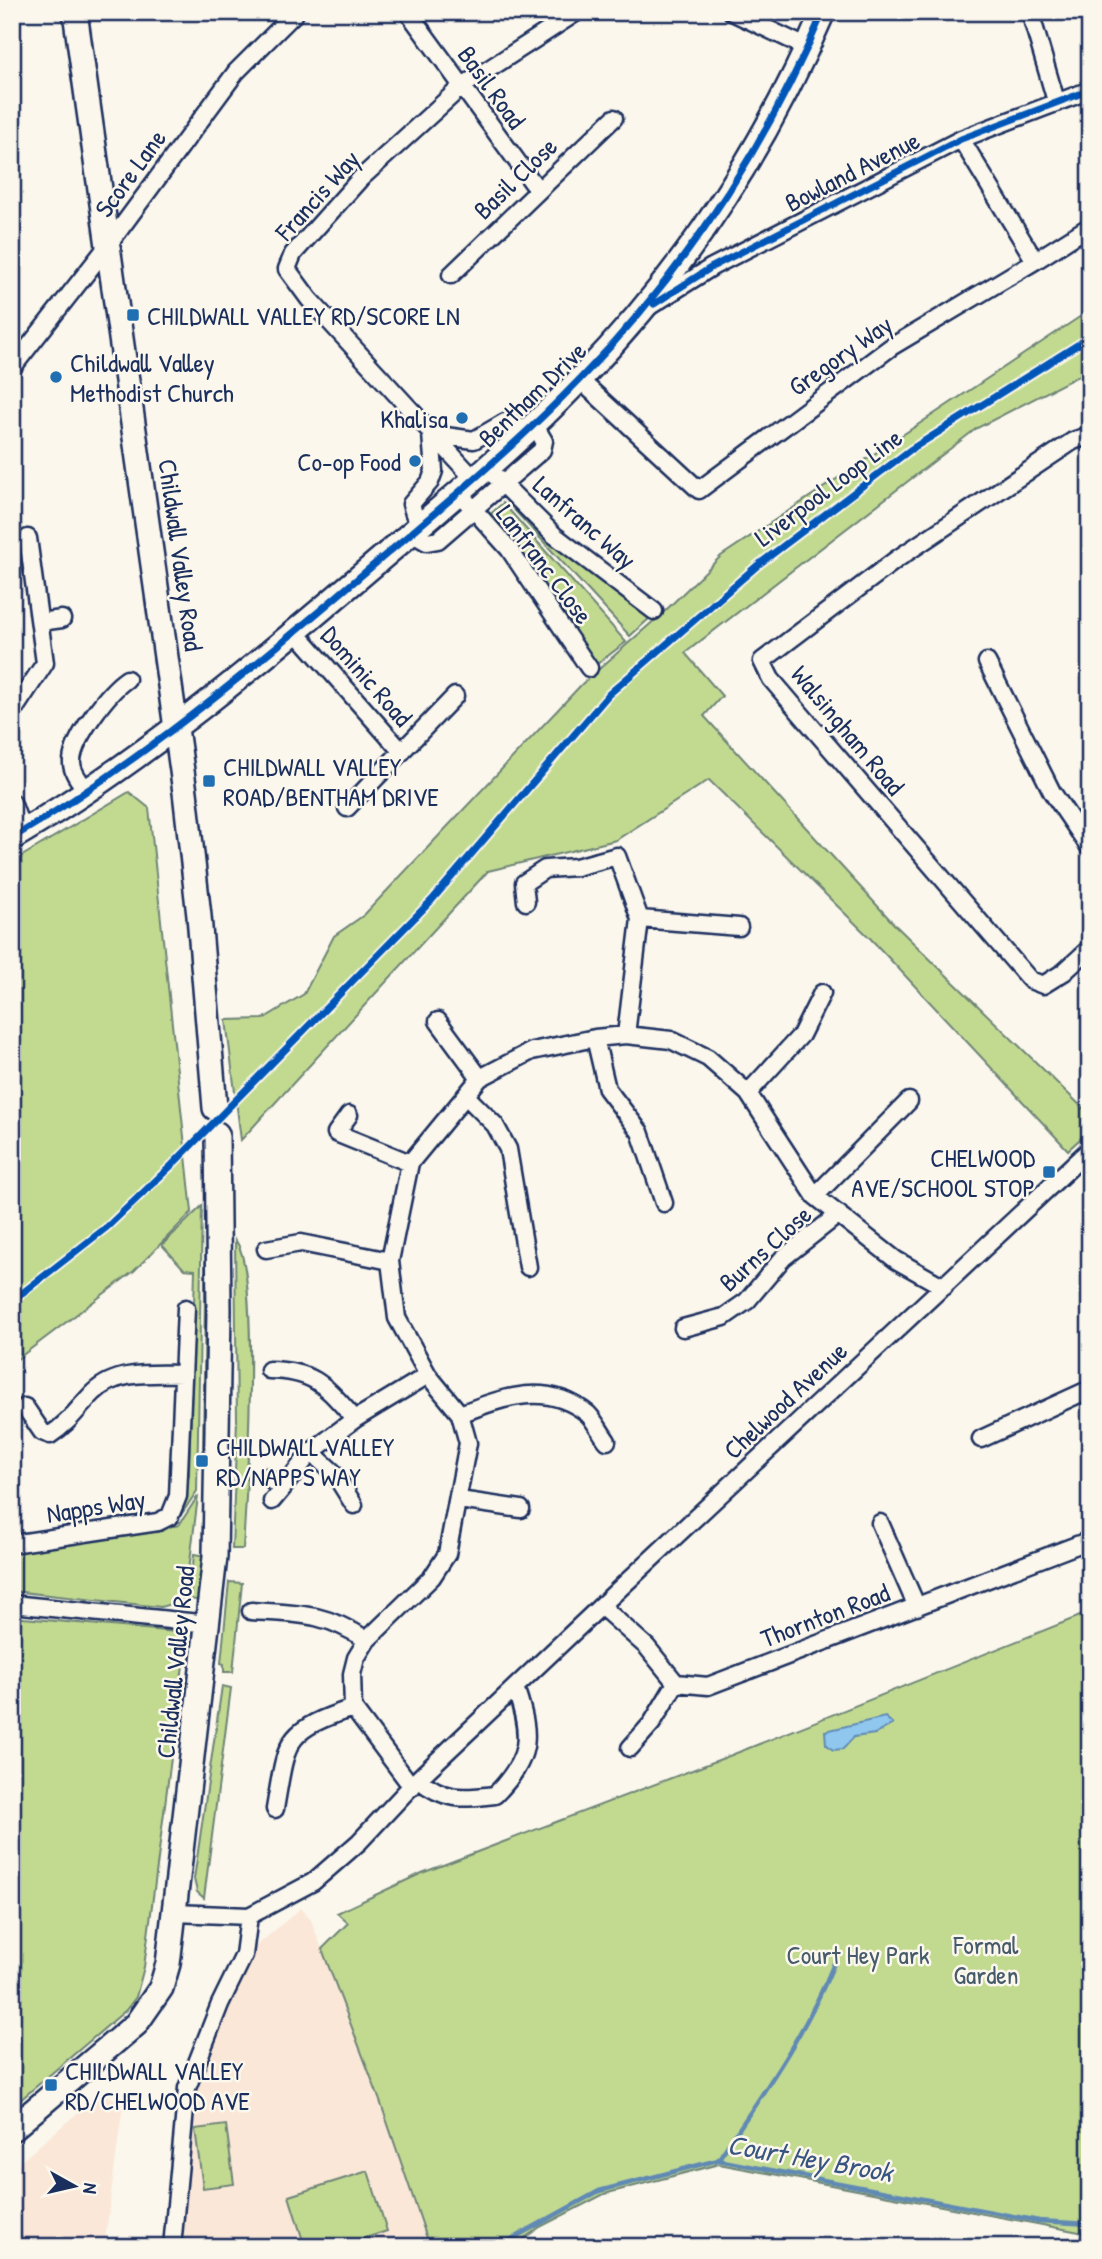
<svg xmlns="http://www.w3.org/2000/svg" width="1102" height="2259" viewBox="0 0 1102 2259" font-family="'Patrick Hand',sans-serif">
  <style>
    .built { fill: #fae7d7 }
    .green { fill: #c2da90; stroke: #6e8477; stroke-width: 2 }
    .water { fill: #8fc7ee; stroke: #618ab4; stroke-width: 2 }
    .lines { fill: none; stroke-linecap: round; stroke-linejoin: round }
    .stream { stroke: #618ab4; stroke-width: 4.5 }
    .street-casing { stroke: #1b2f5e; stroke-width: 21 }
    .secondary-casing { stroke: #1b2f5e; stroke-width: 28 }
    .street { stroke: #fbf7ec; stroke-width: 16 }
    .secondary { stroke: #fbf7ec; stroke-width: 23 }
    .cycleway-casing { stroke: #fbf7ec; stroke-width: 11 }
    .cycleway { stroke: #0057b8; stroke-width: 7 }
    .poi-dot { fill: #1f6fb2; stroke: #fbf7ec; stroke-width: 2.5 }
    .labels { text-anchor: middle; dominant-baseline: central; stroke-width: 5; stroke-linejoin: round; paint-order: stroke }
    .street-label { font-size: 26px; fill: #1b2f5e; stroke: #fbf7ec }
    .poi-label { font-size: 26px; fill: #1b2f5e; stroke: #fbf7ec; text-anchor: start }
    .park-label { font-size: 26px; fill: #455a6a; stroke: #fbf7ec }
    .water-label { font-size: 28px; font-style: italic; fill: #385582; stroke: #fbf7ec }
  </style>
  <rect width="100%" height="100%" fill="#fbf7ec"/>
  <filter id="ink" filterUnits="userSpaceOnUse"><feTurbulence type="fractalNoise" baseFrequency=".0143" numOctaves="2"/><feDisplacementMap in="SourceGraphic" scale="14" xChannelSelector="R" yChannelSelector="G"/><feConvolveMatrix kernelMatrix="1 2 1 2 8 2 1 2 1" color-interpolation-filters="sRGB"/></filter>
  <g filter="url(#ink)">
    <path class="built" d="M301,1908L311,1920L322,1949L380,2101L430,2247H167L168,2204L191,2085L255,1947Z
      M102,2092L123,2104L104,2247H12V2169Z"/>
    <path class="green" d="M1090,310V370L977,428L685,653L722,696L704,716L894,924L1090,1115V1130L1068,1150L870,938L709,780L616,840L488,871L241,1140L226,1020L263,1019L304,994L334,936L364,915L582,684L665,611L721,556Z
      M511,498L651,617L630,636L507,502Z
      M503,503L626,642L593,667L487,517Z
      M129,792L149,808L192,1212L134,1271L12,1363V862Z
      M209,1201L211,1454L203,1453L206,1202Z
      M202,1206L197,1491L177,1521L189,1475L195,1270L184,1269L162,1245Z
      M235,1240C261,1268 246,1501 243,1549H232L237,1420Z
      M198,1496L186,1594L180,1601L161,1607L12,1591V1552L172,1522L174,1526L179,1525Z
      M194,1554L206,1556L202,1601L190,1599Z
      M229,1582L242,1583L233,1672H224V1664L221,1663Z
      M1090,1612V2234L719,2164L604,2194L540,2227L512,2247H430L380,2101L322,1949L348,1923L337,1913L422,1873L729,1756Z
      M12,1617L177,1632L186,1642L144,1967L136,1997L126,2010L12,2107Z
      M222,1686L231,1688L204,1898L197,1892L194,1879Z
      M226,2125L234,2184L203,2188L195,2129Z
      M368,2171L387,2231L338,2247H305L289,2196Z"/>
    <path class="water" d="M885,1717L893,1724L875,1734L854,1737L843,1749L833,1750L826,1744L825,1731Z"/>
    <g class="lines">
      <path class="stream" d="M718,2160C761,2096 806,2033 835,1961
        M497,2247L599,2191L718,2160L1039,2221L1090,2224"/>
      <g class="street-casing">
        <path id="street" d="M408,12L538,190
          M732,12L808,48
          M1030,12L1056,101
          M1035,261L1090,226
          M451,275L614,118
          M650,306L712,267L961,139L1090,90
          M12,368L106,248L236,72L296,12
          M580,380L699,490L891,347L1035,261L961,139
          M1090,435L1073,441L897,559L762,661L771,679L812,727L1030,980L1043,985L1064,972L1090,948
          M486,467L554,535L654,611
          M474,479L309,299L287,269L293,254L360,179L461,87L577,12
          M458,492L509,549L589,668
          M423,523L414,514L411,504L430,482L434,471L431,434L474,440L505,422L515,424L524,433
          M411,533L427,542L438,540L542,450L544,441L534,424
          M40,622L62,619
          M296,632L402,752
          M987,662L1052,792L1090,848
          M12,713L45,663L28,538
          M87,791C81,783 71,772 72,761C73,738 109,691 127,679
          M12,802L23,832
          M347,808L455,696
          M526,902L524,883L545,869L576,867L617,856L640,919L626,1035
          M640,919L739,927
          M438,1021L480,1078
          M595,1038L607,1089L640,1132L664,1203
          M748,1093L801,1035L822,993
          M466,1096L495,1125L508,1149L528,1267
          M349,1115L336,1133L410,1163
          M815,1196L909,1101
          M266,1249L301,1243L390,1261
          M683,1328L724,1317L747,1301L783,1258L839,1214
          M269,1370C316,1371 325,1386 355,1419
          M25,1407L42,1432L50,1435C69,1423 78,1408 93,1393C116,1370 152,1374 183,1374
          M460,1414C504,1397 547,1381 588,1414C595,1421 601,1433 607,1441
          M981,1439L1090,1389
          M311,1452L334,1473L354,1505
          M267,1477L282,1489L272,1501
          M282,1489L311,1452L355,1419L428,1375
          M459,1500L521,1509
          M880,1523L917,1607
          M12,1544L158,1522L170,1516L178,1496L186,1308
          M12,1604L209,1624
          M601,1606L647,1647L676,1683L708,1686L1090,1540
          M251,1611C300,1614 324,1612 367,1640
          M630,1748L652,1723L676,1683
          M418,1779C445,1801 462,1799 495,1795C531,1758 532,1737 516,1690
          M412,1787L353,1708L352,1674L356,1658L367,1640L432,1577L447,1554L468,1443L460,1414L428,1375L397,1318L390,1261L410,1163L480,1078L532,1051L595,1038L626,1035L671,1040L708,1058L748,1093L815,1196L896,1260L944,1287
          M275,1809C287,1740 283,1731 353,1708
          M175,1913L249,1916L313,1882L359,1842L418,1779L601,1606L1090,1149
          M172,2247L187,2088L220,2004L244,1955L249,1916"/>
      </g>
      <g class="secondary-casing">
        <path id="secondary" d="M75,12L185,792L199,916L215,1108
          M12,838C136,765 247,673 356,580C432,515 511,451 580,379C683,273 765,148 823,12
          M12,2129L136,2024L161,1988L168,1964L215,1557L219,1310L217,1134"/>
      </g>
      <use href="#street" class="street"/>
      <use href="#secondary" class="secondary"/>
      <g class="cycleway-casing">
        <path id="cycleway" d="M654,304L712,267L961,139L1090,90
          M12,838C136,765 247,673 356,580C432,515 511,451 580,379C683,273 765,148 823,12
          M12,1301L107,1227L172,1165L432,900L609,694L758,565L910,450L1090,337"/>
      </g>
      <use href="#cycleway" class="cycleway"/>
    </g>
  </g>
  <g class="poi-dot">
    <rect x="126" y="308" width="14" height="14" rx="3.5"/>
    <circle cx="56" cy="377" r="7"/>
    <circle cx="462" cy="418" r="7"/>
    <circle cx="415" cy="461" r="7"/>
    <rect x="202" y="774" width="14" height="14" rx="3.5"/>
    <rect x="1042" y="1165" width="14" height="14" rx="3.5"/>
    <rect x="195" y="1454" width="14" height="14" rx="3.5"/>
    <rect x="44" y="2078" width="14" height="14" rx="3.5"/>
  </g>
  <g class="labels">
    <g class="street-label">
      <text transform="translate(492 87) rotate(54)">Basil Road</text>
      <text transform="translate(852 171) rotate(-27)">Bowland Avenue</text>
      <text transform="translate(130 173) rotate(-54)">Score Lane</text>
      <text transform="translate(515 178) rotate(-44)">Basil Close</text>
      <text transform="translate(317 195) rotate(-48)">Francis Way</text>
      <text transform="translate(840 355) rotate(-35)">Gregory Way</text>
      <text transform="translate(532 394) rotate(-44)">Bentham Drive</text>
      <text transform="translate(828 487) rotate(-37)">Liverpool Loop Line</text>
      <text transform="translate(585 522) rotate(41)">Lanfranc Way</text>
      <text transform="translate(181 555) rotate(82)">Childwall Valley Road</text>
      <text transform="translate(545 564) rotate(53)">Lanfranc Close</text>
      <text transform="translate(367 676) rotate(49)">Dominic Road</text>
      <text transform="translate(848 730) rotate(50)">Walsingham Road</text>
      <text transform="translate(765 1248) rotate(-42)">Burns Close</text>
      <text transform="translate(785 1400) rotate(-43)">Chelwood Avenue</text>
      <text transform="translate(96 1506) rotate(-9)">Napps Way</text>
      <text transform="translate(825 1615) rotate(-21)">Thornton Road</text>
      <text transform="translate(175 1662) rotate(-84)">Childwall Valley Road</text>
    </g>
    <g class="poi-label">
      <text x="147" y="315">CHILDWALL VALLEY RD/SCORE LN</text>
      <text x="70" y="362">Childwall Valley<tspan x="70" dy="30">Methodist Church</tspan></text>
      <text x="448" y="418" text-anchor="end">Khalisa</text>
      <text x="401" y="461" text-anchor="end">Co-op Food</text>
      <text x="223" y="766">CHILDWALL VALLEY<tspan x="223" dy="30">ROAD/BENTHAM DRIVE</tspan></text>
      <text x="1035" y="1157" text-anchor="end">CHELWOOD<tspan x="1035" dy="30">AVE/SCHOOL STOP</tspan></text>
      <text x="216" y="1446">CHILDWALL VALLEY<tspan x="216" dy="30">RD/NAPPS WAY</tspan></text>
      <text x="65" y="2070">CHILDWALL VALLEY<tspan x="65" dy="30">RD/CHELWOOD AVE</tspan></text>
    </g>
    <g class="park-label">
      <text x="986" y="1944">Formal<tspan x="986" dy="30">Garden</tspan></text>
      <text x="858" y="1954">Court Hey Park</text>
    </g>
    <g class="water-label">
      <text transform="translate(810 2158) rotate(10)">Court Hey Brook</text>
    </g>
  </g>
  <rect width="1102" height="2259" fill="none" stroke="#fbf7ec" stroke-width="42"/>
  <rect x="21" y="21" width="1060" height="2217" fill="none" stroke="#1b2f5e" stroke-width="2.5" filter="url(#ink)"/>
  <g transform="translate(74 2186) rotate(98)" stroke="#fbf7ec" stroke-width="5" paint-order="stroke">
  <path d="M0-5L12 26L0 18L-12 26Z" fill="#1b2f5e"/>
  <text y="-10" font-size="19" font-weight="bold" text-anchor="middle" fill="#1b2f5e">N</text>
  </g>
</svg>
